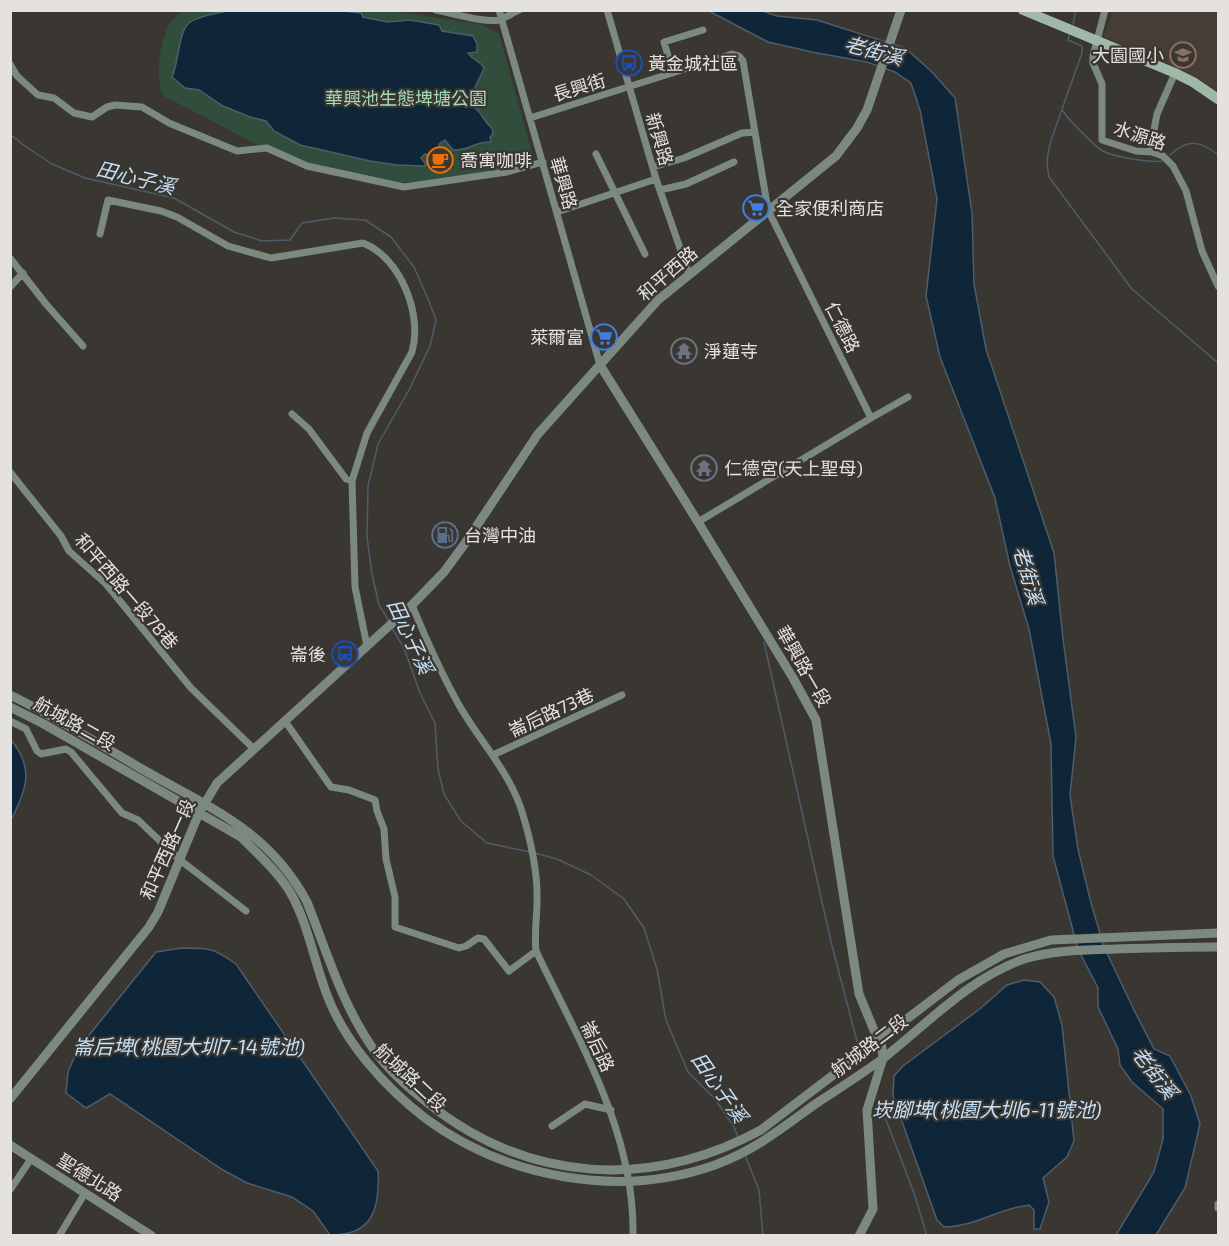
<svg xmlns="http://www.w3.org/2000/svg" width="1229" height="1246" viewBox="0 0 1229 1246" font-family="'Exo 2','Noto Sans TC',sans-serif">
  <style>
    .built { fill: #463e34 }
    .green { fill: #314e3d }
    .water { fill: #0f2538; stroke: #4f5d6a; stroke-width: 1.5 }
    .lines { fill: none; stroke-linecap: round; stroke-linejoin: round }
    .stream { stroke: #4f5d6a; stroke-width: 1.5 }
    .minor { stroke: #7b8980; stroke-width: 7 }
    .tertiary { stroke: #7b8980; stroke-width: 9 }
    .secondary { stroke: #a1b7a9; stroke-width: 10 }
    .labels { text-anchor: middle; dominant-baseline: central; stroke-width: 4.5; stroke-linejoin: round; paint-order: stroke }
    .poi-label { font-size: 18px; fill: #e4e1de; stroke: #3a3631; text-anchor: start }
    .street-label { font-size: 18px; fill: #e4e1de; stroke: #3a3631 }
    .park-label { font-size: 18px; fill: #a3dbb8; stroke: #3a3631 }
    .water-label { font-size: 20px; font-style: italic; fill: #c5e0f9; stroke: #3a3631 }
  </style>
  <rect width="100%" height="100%" fill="#3a3631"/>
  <path class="built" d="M1113,10L1218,11V92L1190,73L1104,37Z"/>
  <path class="green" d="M182,11H394L482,25L499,34L534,160L503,170L414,182L396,183L309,165L271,147L258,145L162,95C156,74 159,45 169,25C172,19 177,15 182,11Z"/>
  <path class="water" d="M230,10L343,11L361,13L363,17L388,22L410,20L439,25L442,31L473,36L477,44V52L468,53C472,60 481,61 484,68C477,87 471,85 475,108C483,114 484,122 492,128L493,134L490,137L491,141L490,142C472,142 470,151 453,150L445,140L439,144L440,151L429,156L425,154L421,158L426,164L424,166L397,165L370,161L300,145L274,131L266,121L250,117L223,106L199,90L185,88L172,77C179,62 178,33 189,23C199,15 218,14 230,10Z
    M709,11H762L777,16L817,20L905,48L932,72L955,98L972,213L974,284L986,349L1054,553L1063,639L1076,737L1070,795L1078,849L1091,903L1104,947L1134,1010L1154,1049L1170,1056L1191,1096L1200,1124L1185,1188L1156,1235H1116L1154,1172L1163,1139V1109L1132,1082L1120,1065L1118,1049L1098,1007V988L1078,949L1053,856L1051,744L1029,629L1010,566L995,498L940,357L926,296L937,199L920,110L911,83L895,72L867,62L812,52L768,42Z
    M11,740C35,768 26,791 11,820Z
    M182,948C209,948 214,948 236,964L378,1171C380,1208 373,1236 330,1235L313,1211L292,1197L247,1183L223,1170L110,1094L86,1108L66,1093L68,1072L78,1049L156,952Z
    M1024,980L1040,982L1054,997L1062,1025L1074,1141L1067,1157L1043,1178L1049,1202L1040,1229H1034V1210L1029,1205C1000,1208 974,1227 944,1227L937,1220L893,1096L894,1076L903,1066L981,1008L1007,985Z"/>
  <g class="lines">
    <path class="stream" d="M1073,24L1076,10
      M1069,35L1068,40L1082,46V53C1075,73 1068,92 1061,112C1054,134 1043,153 1049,177L1132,289L1218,363
      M1063,111C1068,119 1094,146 1103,151C1113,157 1151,163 1163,161
      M10,134L22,144L52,164L85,178L174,198L234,232L262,241L290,240L302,223L334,218L365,220L391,237L414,267L428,299L436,320L430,346L410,388L378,444L368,486L367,537L372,574L379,605L389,621
      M1170,155C1187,139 1200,140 1218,155
      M392,628L404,648L420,693L435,723L438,769L444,794L461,821L487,843L530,852
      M764,642L831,942L859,1049
      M535,853L557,859L591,875L624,899L644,928L657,969L666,1020L688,1072L715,1099L734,1127L738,1137
      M878,1099L914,1193L927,1236
      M745,1155L759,1190L763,1236"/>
    <path class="minor" d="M436,10C451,13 490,25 502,19C508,16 512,13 519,10
      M499,10L600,365
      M607,10L656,179L689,274
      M1105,10L1093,56V63L1102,84V140L1136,151L1152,152L1163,156L1173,166L1186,191L1202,251L1218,286
      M10,64L17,76L38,95L54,98L74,113L92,117L107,107L115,105L142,107L169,123L237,151L267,148L307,166L404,187L507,172L543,162
      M673,73L664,42L703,30
      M530,118L732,54L739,56L743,61L768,210L871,418L698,522
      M1152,152L1151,147L1157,114L1175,73
      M596,154L645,254
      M653,167L684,158L742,133L755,132
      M660,190L686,184L734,162
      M557,212L656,179
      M100,234L108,200L161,211L177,217L228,246L271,258L363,243C400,257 423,314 412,352L367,433L352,481L355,587L367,646
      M10,258L46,304L83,346
      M10,287L23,273
      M292,414L309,429L346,479L352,481
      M871,418L908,397
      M10,472L61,536L69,551L106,584L191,688L254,749
      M412,605C426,639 441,673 459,705C480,742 511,773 523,815C531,842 538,873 537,901C537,918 534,934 536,951C579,1041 635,1133 633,1236
      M10,721L26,729L37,751L41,754L66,749L71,752L122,813L138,820L180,860L246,911
      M285,721L331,787L349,790L375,800L377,811L384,829L386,859L395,897V927L459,948L466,946L478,938L484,939L509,971L536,951
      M493,755L622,695
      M552,1126L585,1104L611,1110
      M10,1190L31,1159
      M1218,1204V1208
      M59,1236L85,1193"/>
    <path class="tertiary" d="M600,365L698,522L793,678L816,720L859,994L876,1035L881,1040L883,1058L867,1110L873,1209L859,1236
      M10,695C56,717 99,744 142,769C209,808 268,829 307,902C327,952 342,1005 374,1050C389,1071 408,1088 429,1104C529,1183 650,1190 761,1130L958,980L1004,954L1051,940L1218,933
      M10,707L42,723L241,837C258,854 277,871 290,892C308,923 314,961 327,995C345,1043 385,1087 425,1118C506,1178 619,1199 715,1165C755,1150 781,1129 814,1105C838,1089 862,1074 885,1057C929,1022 970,978 1024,959C1053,950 1085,950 1115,949C1149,948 1184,947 1218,947
      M10,1099L149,927L158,912L199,813L217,783L412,605L444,572L466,542L538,434L658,300L836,156L857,128L867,110L901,10
      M10,1145L152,1236"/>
    <path class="secondary" d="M1023,10L1175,73L1193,82L1218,99"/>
  </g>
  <defs>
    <g id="school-ring" transform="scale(1.35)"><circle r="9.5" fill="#3a3631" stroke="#8d6e63" stroke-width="1.5"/><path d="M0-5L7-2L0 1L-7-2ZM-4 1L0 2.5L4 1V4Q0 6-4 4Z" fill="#8d6e63"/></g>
    <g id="bus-ring" transform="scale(1.35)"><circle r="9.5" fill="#3a3631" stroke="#1a4fb4" stroke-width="1.5"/><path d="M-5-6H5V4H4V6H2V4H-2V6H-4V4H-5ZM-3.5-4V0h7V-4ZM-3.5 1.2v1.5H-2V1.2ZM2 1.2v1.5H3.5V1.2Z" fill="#1a4fb4"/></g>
    <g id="cafe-ring" transform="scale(1.35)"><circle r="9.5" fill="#3a3631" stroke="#e8710a" stroke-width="1.5"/><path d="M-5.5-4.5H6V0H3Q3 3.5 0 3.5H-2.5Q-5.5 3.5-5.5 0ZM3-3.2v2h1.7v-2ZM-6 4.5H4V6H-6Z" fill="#e8710a"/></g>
    <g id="supermarket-ring" transform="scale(1.35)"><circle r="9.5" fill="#3a3631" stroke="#3f7fe0" stroke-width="1.5"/><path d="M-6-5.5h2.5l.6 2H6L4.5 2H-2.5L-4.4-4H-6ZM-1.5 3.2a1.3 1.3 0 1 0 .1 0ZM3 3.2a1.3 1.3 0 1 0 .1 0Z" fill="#3f7fe0"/></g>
    <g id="temple-ring" transform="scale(1.35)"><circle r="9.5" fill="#3a3631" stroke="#6b7280" stroke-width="1.5"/><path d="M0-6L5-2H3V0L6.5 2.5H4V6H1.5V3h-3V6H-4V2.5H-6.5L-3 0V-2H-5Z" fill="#6b7280"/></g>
    <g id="fuel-ring" transform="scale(1.35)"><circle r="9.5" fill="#3a3631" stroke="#5c6f8a" stroke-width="1.5"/><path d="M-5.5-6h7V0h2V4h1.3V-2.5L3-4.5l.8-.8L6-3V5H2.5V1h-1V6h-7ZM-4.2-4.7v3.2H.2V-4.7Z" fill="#5c6f8a"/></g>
  </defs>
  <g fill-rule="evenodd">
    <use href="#school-ring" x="1183" y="55"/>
    <use href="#bus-ring" x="629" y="63"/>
    <use href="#cafe-ring" x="440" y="160"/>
    <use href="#supermarket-ring" x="756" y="208"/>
    <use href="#supermarket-ring" x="604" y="337"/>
    <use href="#temple-ring" x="684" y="351"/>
    <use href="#temple-ring" x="704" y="468"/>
    <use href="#fuel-ring" x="445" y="535"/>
    <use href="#bus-ring" x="345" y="654"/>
  </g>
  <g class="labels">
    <g class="poi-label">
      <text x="1164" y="55" text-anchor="end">大園國小</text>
      <text x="648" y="63">黃金城社區</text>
      <text x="460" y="160">喬寓咖啡</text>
      <text x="776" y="208">全家便利商店</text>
      <text x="584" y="337" text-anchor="end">萊爾富</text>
      <text x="704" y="351">淨蓮寺</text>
      <text x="724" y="468">仁德宮(天上聖母)</text>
      <text x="464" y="535">台灣中油</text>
      <text x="326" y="654" text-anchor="end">崙後</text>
    </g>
    <g class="street-label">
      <text transform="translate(579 87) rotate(-17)">長興街</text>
      <text transform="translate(1140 135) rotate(18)">水源路</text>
      <text transform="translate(660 139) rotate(74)">新興路</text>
      <text transform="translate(564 183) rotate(74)">華興路</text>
      <text transform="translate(667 273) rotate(-41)">和平西路</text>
      <text transform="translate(843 327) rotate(63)">仁德路</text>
      <text transform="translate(127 591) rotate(49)">和平西路一段78巷</text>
      <text transform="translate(804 666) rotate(60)">華興路一段</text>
      <text transform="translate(551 712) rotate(-25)">崙后路73巷</text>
      <text transform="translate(75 723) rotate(29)">航城路二段</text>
      <text transform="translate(167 849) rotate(-66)">和平西路一段</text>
      <text transform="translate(869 1045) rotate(-37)">航城路二段</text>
      <text transform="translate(598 1046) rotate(65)">崙后路</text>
      <text transform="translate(411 1077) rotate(43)">航城路二段</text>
      <text transform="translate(90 1177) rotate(32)">聖德北路</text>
    </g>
    <g class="park-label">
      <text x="406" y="98">華興池生態埤塘公園</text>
    </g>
    <g class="water-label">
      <text transform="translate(874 50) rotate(15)">老街溪</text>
      <text transform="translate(136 177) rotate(14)">田心子溪</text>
      <text transform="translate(1029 575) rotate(74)">老街溪</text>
      <text transform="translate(411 636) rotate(65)">田心子溪</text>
      <text x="189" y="1046">崙后埤(桃園大圳7-14號池)</text>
      <text transform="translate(1155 1072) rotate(52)">老街溪</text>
      <text transform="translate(720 1087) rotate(55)">田心子溪</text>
      <text x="987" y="1109">崁腳埤(桃園大圳6-11號池)</text>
    </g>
  </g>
  <rect width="1229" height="1246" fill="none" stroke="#e4e1de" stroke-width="24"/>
</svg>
